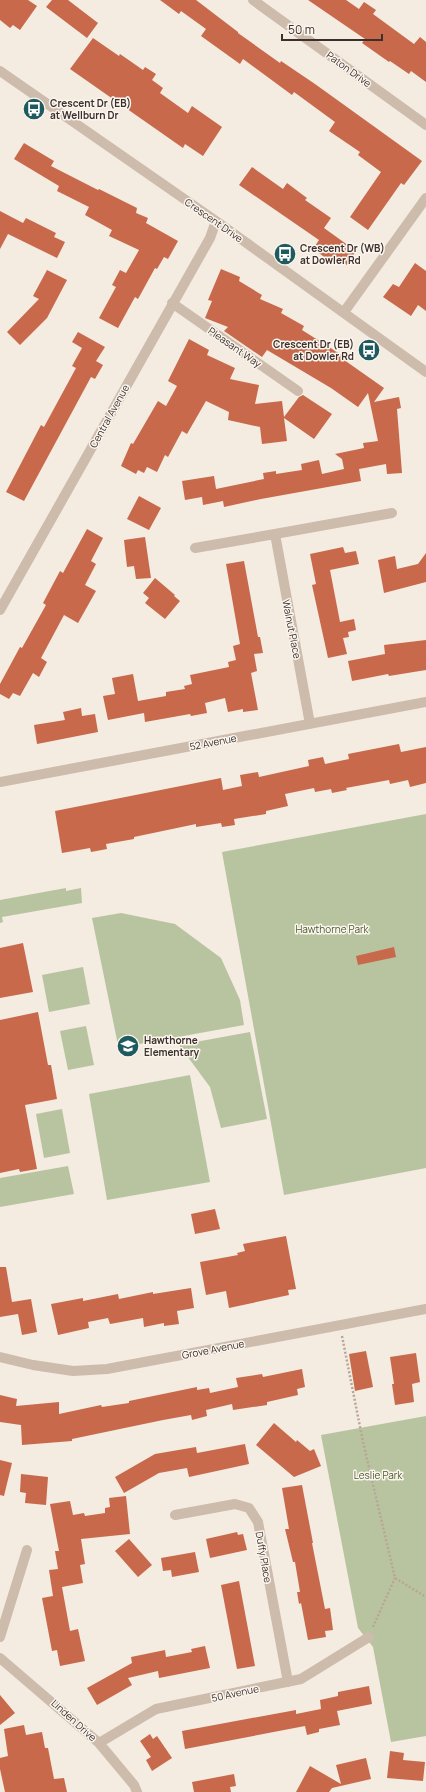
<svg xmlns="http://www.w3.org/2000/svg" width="426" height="1792" viewBox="0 0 426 1792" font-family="Manrope,sans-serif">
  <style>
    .green { fill: #b8c4a0 }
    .building { fill: #c8694b }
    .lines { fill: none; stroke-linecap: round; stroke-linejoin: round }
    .path { stroke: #b9a596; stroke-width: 2.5; stroke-dasharray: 2 2; stroke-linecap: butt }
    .minor { stroke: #cdbbac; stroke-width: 10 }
    .labels { text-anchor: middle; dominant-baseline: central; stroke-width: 3; stroke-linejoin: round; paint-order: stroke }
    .street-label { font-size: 10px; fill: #3b302b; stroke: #fbf5ee }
    .poi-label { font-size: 10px; font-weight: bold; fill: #3b302b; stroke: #fbf5ee; text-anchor: start }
    .park-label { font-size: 10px; fill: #4a5a2e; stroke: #fbf5ee }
  </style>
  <rect width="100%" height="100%" fill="#f4ebe1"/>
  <path class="green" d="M426,814V1168L284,1195L222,852Z
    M66,888V891L81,888L82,903L2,917L3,922L0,923V900Z
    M121,913L175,924L221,958L240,1000L244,1025L123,1047L118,1045L92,918Z
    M83,967L90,1004L49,1012L42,975Z
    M86,1026L94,1065L68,1070L60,1031Z
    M250,1032L267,1119L221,1128L210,1087L179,1045Z
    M190,1075L210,1182L107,1200L89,1094Z
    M62,1109L70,1153L44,1158L36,1114Z
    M68,1166L74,1194L0,1207V1178Z
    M426,1416V1736L391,1742L373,1647L358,1628L321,1435Z"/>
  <path class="building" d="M0,0H28L37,6L20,30L13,25L10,28L0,20Z
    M52,0H68L98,23L87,38L46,7Z
    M160,0H196L238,32V33L280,63L281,61L315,84L422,161L404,185L401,183L368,230L350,217L381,172L358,155L360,152L329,131L335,122L294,92L292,95L243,59L240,64L201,36L206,29L181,11L179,14Z
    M308,0H346L359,9L364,2L376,10L373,14L414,44L420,37L426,42V82L411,71L409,74L390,61L389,62L362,43L365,39Z
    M93,38L119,56L120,54L143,70L145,67L156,74L152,80L163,88L160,93L188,113L192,106L222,127L203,156L185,144L183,148L70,69Z
    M24,143L54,161L51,166L98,190L99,189L137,208L136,213L148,218L146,223L178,241L168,259L164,257L157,269L155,268L138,299L135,297L118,328L99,318L116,287L112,285L120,270L126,273L139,250L109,236L112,230L85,215L89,207L57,191L59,186L14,159Z
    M252,167L283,189L287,183L307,198L305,200L331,218L324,228L356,251L347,265L337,258L333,263L313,249L319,240L239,185Z
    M0,211L23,223L26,218L56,233L54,237L65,242L57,258L8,234L0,249Z
    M415,263L426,271V311L418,305L411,316L383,297L393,284L399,287Z
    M221,269L240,277L239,281L262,295L260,299L283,309L281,313L304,326L302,330L348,359L347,362L384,388L374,402L399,397L401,408L397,409L402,473L387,474L386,464L359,469L361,481L261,499L224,507L223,501L203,505L202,497L185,500L182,481L214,476L216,489L264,479L263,473L276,471V474L302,470L301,464L319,460L322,474L344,469L342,459L335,454L364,448L363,443L378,441L368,393L358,407L331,388L267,350L262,357L224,331L228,327L205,318L212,301L208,300Z
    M47,270L67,280L47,318L20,345L7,332L39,299L33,296Z
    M78,332L105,347L96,361L103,365L95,379L91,377L24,501L6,492L41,425L44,427L76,368L72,366L82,348L72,342Z
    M189,339L209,350L207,355L235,368L230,379L259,385L255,404L282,401L284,417L299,397L303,395L332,414L314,439L284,418L287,441L262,444L260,427L228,420L229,412L206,401L187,434L182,431L168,457L165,455L157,472L147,467L144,473L138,470L136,474L121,466L131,443L133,444L158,401L166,406L177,386L168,381Z
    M139,496L161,508L149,530L127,519Z
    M87,529L103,538L91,561L96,564L85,585L96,591L78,623L64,615L41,658L47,662L39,677L33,673L20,696L13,693L9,699L0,694V684L20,647L22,648L46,605L43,603L60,571L63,573Z
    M145,537L151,578L136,579L134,566L127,567L124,540Z
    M343,547L345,553L356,551L359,564L330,570L340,622L354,619L356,630L348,632L349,637L343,638L347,654L328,658L312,585L316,584L310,554Z
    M426,553V582L384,593L378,560L395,556L397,569L418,564Z
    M244,561L258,637H260L263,653L254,654L257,671L251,673L258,710L243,712V709L228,712L225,698L205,703L207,713L191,716L190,714L145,722L144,713L108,720L103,696L115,694L112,678L133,674L138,701L166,696V692L185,689L184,686L192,684L190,675L229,667L228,662L236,660L233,646L240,644L226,564Z
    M155,578L175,595L174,596L180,601L165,619L145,603L149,598L143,593Z
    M426,640V670L389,676L388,674L352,681L348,661L385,654L384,645Z
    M81,708L82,716L95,714L98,732L37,744L34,725L65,720L63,712Z
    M399,744L401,752L426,747V783L410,787L408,780L390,784L389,780L346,788L347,790L332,793L331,789L315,792L314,788L285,794L288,806L266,811V814L234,819L235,825L222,827L221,823L196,827V824L134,837V839L106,844L107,849L91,852L90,848L62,853L55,811L221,778L223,790L242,786L240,775L258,772L259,777L309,766L308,760L323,757L325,764L349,759L348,754Z
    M23,943L33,992L0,998V948Z
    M394,947L396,957L358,965L356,956Z
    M38,1012L48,1065H51L57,1099L25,1105L37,1169L20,1172L19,1169L0,1173V1020Z
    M215,1209L220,1229L195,1234L191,1214Z
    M286,1236L296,1289L288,1290L289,1295L229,1308L226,1291L206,1295L200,1262L238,1255L237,1253L245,1251L243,1244Z
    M0,1267H6L12,1302L31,1299L37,1332L22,1335L18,1314L0,1317Z
    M191,1288L194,1308L177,1311L179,1324L164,1326V1323L144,1327L143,1318L110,1324L108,1318L88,1322L89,1328L58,1335L51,1304L83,1298V1301L118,1294L119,1299L153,1292V1294Z
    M366,1351L373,1387L355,1391L349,1354Z
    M416,1353L420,1382L412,1384L414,1402L395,1405L392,1384H394L390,1357Z
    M302,1369L305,1387L297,1389L298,1395L267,1402V1405L233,1410L232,1404L206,1410L207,1416L192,1420L191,1415L163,1420L72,1439V1441L22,1445L21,1425L0,1422V1395L17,1399L16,1406L59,1402V1414L101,1405L102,1407L129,1403V1401L197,1387V1390L209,1388L210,1393L238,1387L236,1378L262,1374L263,1377Z
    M274,1423L296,1442L297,1440L310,1451L314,1449L321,1466L294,1477L256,1445Z
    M245,1444L249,1464L189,1477L187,1468L159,1473L124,1493L115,1477L155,1454L196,1447L197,1453Z
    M0,1460L12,1463L4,1496L0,1495Z
    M21,1474L48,1477L46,1505L25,1503L26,1493L20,1492Z
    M302,1485L313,1543H312L325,1609L330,1608L333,1630L325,1631L326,1637L308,1640L301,1603L299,1604L297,1592H300L295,1562H293L285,1529H289L282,1488Z
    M126,1496L130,1534L81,1539L85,1564L80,1565L83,1583L62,1587L70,1631L78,1629L85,1661L60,1666L57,1650L52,1651L42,1598L53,1596L49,1570L58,1569L55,1551H59L50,1504L70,1501L73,1515L84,1513L85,1516L105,1513V1508L110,1507L109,1498Z
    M237,1532L238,1535L243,1534L247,1550L210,1558L206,1539Z
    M129,1539L152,1565L138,1577L115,1551Z
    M195,1552L199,1572L172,1577L171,1570L163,1571L161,1558Z
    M239,1581L255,1666L237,1669L221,1585Z
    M205,1646L210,1668L159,1678L158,1671L128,1678L132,1685L97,1705L87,1688L132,1663L131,1657L165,1650L166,1657L192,1652L191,1649Z
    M369,1686L372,1704L337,1711L340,1725L319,1729V1732L307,1735L305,1726L185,1749L182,1731L296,1710V1714L321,1709L320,1700L338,1696V1692Z
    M0,1695L15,1713L0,1725Z
    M24,1725L26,1735L42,1732L45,1748H48L54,1779L64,1778L67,1792H5L0,1769V1758L8,1756L4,1729Z
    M150,1734L153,1739L157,1736L172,1758L152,1771L146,1760L151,1757L140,1741Z
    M390,1751L404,1753L403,1760L425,1762L423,1781L387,1778Z
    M366,1758L371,1779L332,1788L329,1792H296L310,1766L341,1784L336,1765Z
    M234,1774L236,1786L230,1787L231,1792H194L192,1782Z"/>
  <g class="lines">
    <path class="path" d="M342,1336L363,1442L395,1578L426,1597
      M373,1627L395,1578"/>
    <path class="minor" d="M253,0L426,125
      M0,71L216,221L426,372
      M172,303L298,391
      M344,312L426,198
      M195,548L275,534
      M0,610L210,238L216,221
      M310,724L275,534L392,513
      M0,782L426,702
      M0,1357L33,1365L73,1371L107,1369L426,1309
      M175,1515L235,1504L249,1508L258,1522L288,1682
      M0,1637L27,1550
      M0,1658L99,1743L134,1785L137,1792
      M99,1743L156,1709L301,1679L369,1637"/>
  </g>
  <defs>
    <g id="bus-disc" transform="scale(1.15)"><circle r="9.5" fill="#1f5a5e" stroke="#fbf5ee"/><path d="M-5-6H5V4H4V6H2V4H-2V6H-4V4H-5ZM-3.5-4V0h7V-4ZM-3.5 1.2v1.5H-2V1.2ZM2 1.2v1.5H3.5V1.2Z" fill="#fff"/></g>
    <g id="school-disc" transform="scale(1.15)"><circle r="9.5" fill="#1f5a5e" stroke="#fbf5ee"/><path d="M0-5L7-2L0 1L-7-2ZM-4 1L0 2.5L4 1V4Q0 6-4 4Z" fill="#fff"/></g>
  </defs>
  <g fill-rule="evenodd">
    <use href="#bus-disc" x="34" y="109"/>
    <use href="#bus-disc" x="285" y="254"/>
    <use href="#bus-disc" x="369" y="350"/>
    <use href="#school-disc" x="128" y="1046"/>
  </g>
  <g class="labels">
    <g class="street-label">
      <text transform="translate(349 69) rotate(36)">Paton Drive</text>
      <text transform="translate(214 220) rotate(35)">Crescent Drive</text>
      <text transform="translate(235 347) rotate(35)">Pleasant Way</text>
      <text transform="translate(109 416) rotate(-61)">Central Avenue</text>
      <text transform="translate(292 629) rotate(79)">Walnut Place</text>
      <text transform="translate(213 742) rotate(-11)">52 Avenue</text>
      <text transform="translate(213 1349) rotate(-11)">Grove Avenue</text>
      <text transform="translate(264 1557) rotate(80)">Duffy Place</text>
      <text transform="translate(235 1693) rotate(-12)">50 Avenue</text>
      <text transform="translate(74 1720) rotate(42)">Linden Drive</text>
    </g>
    <g class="poi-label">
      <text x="50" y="103">Crescent Dr (EB)<tspan x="50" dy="12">at Wellburn Dr</tspan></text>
      <text x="300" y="248">Crescent Dr (WB)<tspan x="300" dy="12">at Dowler Rd</tspan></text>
      <text x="354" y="344" text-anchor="end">Crescent Dr (EB)<tspan x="354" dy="12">at Dowler Rd</tspan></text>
      <text x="144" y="1040">Hawthorne<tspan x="144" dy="12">Elementary</tspan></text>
    </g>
    <g class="park-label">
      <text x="332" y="929">Hawthorne Park</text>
      <text x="378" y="1475">Leslie Park</text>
    </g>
  </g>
  <path d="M282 34v6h100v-6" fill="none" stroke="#3b302b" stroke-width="2"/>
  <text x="288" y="34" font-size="12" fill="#3b302b" stroke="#fbf5ee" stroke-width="3" paint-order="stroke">50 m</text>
</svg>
